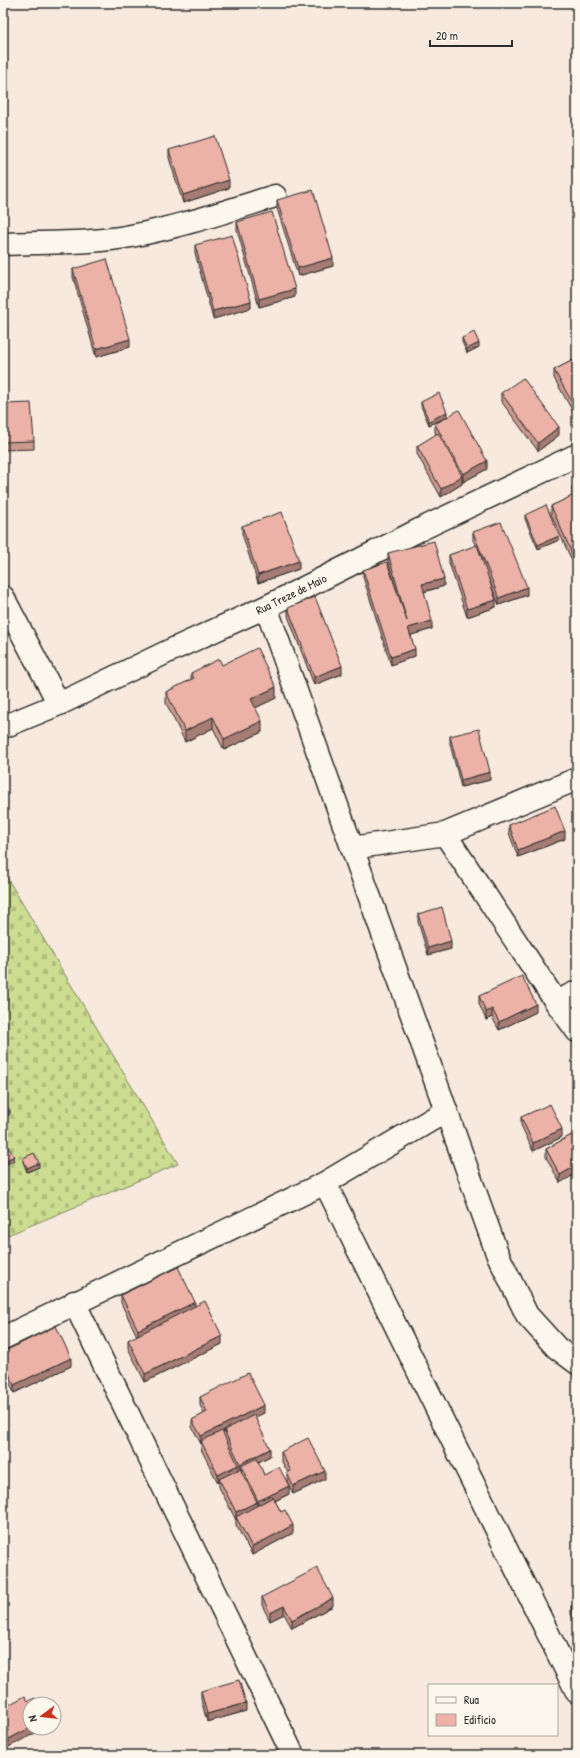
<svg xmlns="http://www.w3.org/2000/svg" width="580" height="1758" viewBox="0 0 580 1758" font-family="'Patrick Hand',sans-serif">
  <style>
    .cemetery { fill: url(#cemetery-stones); stroke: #7c845e }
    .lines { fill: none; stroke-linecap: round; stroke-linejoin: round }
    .minor-casing { stroke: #2b2b2b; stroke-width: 25 }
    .minor { stroke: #fbf7ec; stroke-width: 22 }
    .wall { fill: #cb9990; stroke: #2b2b2b }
    .shaded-wall { fill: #a57d75; stroke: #2b2b2b }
    .building { fill: #ecb2a7; stroke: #2b2b2b }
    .labels { text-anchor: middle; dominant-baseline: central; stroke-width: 3.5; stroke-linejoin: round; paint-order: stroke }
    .street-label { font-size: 12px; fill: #2b2b2b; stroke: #fbf7ec }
  </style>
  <defs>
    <pattern id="cemetery-stones" width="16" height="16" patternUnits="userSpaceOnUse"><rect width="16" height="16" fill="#ccdd91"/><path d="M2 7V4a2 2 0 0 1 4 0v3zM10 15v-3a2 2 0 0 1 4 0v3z" fill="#afbe7d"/></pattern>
  </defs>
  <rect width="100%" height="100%" fill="#f8e9de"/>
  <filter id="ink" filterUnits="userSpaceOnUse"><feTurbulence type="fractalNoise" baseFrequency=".025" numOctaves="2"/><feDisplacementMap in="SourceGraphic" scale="8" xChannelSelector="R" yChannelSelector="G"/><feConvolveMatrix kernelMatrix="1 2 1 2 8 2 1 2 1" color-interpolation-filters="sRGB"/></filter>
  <g filter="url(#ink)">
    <path class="cemetery" d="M3,871L178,1164L3,1237Z"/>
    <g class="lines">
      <g class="minor-casing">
        <path id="minor" d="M3,244C44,242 90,244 131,236C180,227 227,211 275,196
          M3,597L59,704
          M266,607L497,1253L527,1315L557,1348L577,1363
          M3,727L59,704L167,652L266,607L419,530L577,455
          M445,834L556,1002L577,1031
          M352,848L445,834L577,779
          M556,1002L577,992
          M325,1183L577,1692
          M74,1302L293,1755
          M3,1338L325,1183L446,1111"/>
      </g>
      <use href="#minor" class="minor"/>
    </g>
    <path class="wall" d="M169,150L229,188L183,203L169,158Z
      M277,200L333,266L298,276L277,208Z
      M237,222L295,297L259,307L237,230Z
      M195,245L251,308L213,319L195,253Z
      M73,269L130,347L96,357L73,277Z
      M462,338L479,347L467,353L462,342Z
      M577,358V419L554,378V370Z
      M501,393L559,435L538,451L501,401Z
      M421,402L447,417L429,425L421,406Z
      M3,404L34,441V449L3,450Z
      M435,424L487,469L463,482L462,481V484L441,497L417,454V446L436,435L435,432Z
      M577,484V572L551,514V506L573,496L572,494V487Z
      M525,515L559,540L538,549L525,519Z
      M242,526L299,569L258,583L242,534Z
      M473,532L527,595L499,605L488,577L496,607L467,617L449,563V555L476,546L473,540Z
      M388,553L444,586L424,592L432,629L411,635L415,656L391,665L363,577V570L397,591L388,561Z
      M288,608L342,674L314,685L288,616Z
      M222,665L276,698L255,708L262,732L224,750L213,728L185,742L166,703V692L191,680V673Z
      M450,736L490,780L461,787L450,744Z
      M509,825L565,839L518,857L509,833Z
      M418,914L451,949L428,955L418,922Z
      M479,996L536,1012L499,1030L492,1017L486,1020L479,1004Z
      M521,1117L562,1137L533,1151L521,1125Z
      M577,1132L560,1183L546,1157V1149Z
      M3,1150L14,1160L5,1165L3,1162Z
      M23,1158L39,1167L27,1172L23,1162Z
      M121,1295L195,1307L222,1344L145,1382L128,1348V1340L137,1336L121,1303Z
      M3,1352L71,1366L14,1393L3,1368Z
      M200,1397L264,1413L255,1417L270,1456L258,1462L264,1475L289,1494L275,1501L281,1512L293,1533L252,1555L236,1525V1520L219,1487V1482L218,1483L201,1449V1444L192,1427V1420L204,1414L200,1405Z
      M281,1452L325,1479L293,1494L287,1481V1473H288L281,1460Z
      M262,1597L333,1606L292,1628L284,1614L270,1621L262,1605Z
      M577,1603V1626L571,1614V1606Z
      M201,1691L246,1711L207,1722L201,1699Z"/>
    <path class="shaded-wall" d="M229,180V188L183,203V195Z
      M333,258V266L298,276V268Z
      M295,289V297L259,307V299Z
      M251,301V308L213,319V311Z
      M7,327V335L3,336V329Z
      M130,339V347L96,357V349Z
      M479,343V347L467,353V349Z
      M447,412V417L429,425V421Z
      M559,427V435L538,451V443Z
      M487,461V469L463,482V474Z
      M462,476V484L441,497V489Z
      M559,536V540L538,549V545Z
      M299,561V569L258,583V575Z
      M444,579V586L422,592V584Z
      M527,587V595L499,605V598Z
      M496,600V607L467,617V609Z
      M432,621V629L408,636V628Z
      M415,649V656L391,665V657Z
      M342,666V674L314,685V677Z
      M276,687V698L251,710V699Z
      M213,717V728L185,742V731Z
      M262,721V732L224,750V739Z
      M490,772V780L461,787V780Z
      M565,831V839L518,857V850Z
      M451,941V949L428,955V948Z
      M536,1004V1012L499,1030V1022Z
      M492,1009V1017L486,1020V1012Z
      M10,1110V1114L3,1121V1117Z
      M562,1129V1137L533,1151V1143Z
      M14,1156V1160L5,1165V1161Z
      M39,1163V1167L27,1172V1168Z
      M577,1165V1173L560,1183V1175Z
      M195,1302V1310L138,1338V1330Z
      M222,1336V1344L145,1382V1374Z
      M71,1358V1366L14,1393V1385Z
      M264,1405V1413L224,1432V1430V1433L202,1443L201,1441V1444V1436Z
      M270,1449V1456L243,1470L241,1466V1471L240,1472V1464Z
      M238,1465V1473L219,1479V1482L218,1483V1475Z
      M325,1471V1479L293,1494V1486Z
      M289,1486V1494L258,1509V1501Z
      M257,1502V1510L236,1517V1520V1512Z
      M293,1525V1533L252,1555V1547Z
      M333,1598V1606L292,1628V1620Z
      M284,1606V1614L270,1621V1613Z
      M246,1703V1711L207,1722V1714Z
      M30,1728H39V1731L3,1750V1742Z"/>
    <path class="building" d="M215,136L229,180L183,195L169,150Z
      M313,190L333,258L298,268L277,200Z
      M272,212L295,289L259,299L237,222Z
      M232,235L251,301L213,311L195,245Z
      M107,259L130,339L96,349L73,269Z
      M3,315L7,327L3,329Z
      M474,332L479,343L467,349L462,338Z
      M577,358V411L554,370Z
      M523,378L559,427L538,443L501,393Z
      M439,393L447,412L429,421L421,402Z
      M31,403L34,441L3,442V404Z
      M459,410L487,461L463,474L435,424Z
      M438,433L462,476L441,489L417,446Z
      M577,484V496L572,487Z
      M574,495L577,501V564L551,506Z
      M546,505L559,536L538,545L525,515Z
      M282,512L299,561L258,575L242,526Z
      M501,522L527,587L499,598L473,532Z
      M434,541L444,579L422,584L432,621L408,628L415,649L391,657L363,570L387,562L407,621L388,553Z
      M477,545L496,600L467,609L449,555Z
      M315,597L342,666L314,677L288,608Z
      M257,648L276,687L251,699L262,721L224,739L213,717L185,731L166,692L194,678L191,673L219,659L222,665Z
      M479,729L490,772L461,780L450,736Z
      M555,806L565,831L518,850L509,825Z
      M442,907L451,941L428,948L418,914Z
      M522,976L536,1004L499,1022L492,1009L486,1012L479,996Z
      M3,1102L10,1110L3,1117Z
      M550,1104L562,1129L533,1143L521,1117Z
      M577,1132V1165L560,1175L546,1149Z
      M8,1147L14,1156L5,1161L3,1157V1150Z
      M34,1153L39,1163L27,1168L23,1158Z
      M178,1267L195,1302L138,1330L121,1295Z
      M205,1301L222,1336L145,1374L128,1340Z
      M56,1326L71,1358L14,1385L3,1360V1352Z
      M248,1373L264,1405L201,1436L192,1420L207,1412L200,1397Z
      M254,1415L270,1449L240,1464L224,1430Z
      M222,1431L238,1465L218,1475L201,1441Z
      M308,1438L325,1471L293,1486L287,1473L291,1471L281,1452Z
      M257,1458L264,1475L279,1467L289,1486L258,1501L241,1466Z
      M240,1469L257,1502L236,1512L219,1479Z
      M273,1497L281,1512L285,1510L293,1525L252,1547L236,1517Z
      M317,1568L333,1598L292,1620L284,1606L270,1613L262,1597Z
      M577,1603V1619L571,1606Z
      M239,1680L246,1703L207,1714L201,1691Z
      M25,1696L28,1701L35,1698L38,1704H30V1728L3,1742V1708Z"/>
  </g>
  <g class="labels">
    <g class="street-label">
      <text transform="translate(291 594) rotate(-26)">Rua Treze de Maio</text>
    </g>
  </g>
  <rect width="580" height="1758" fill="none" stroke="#fbf7ec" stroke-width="16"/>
  <rect x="8" y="8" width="564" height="1742" fill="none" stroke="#2b2b2b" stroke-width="1.5" filter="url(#ink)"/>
  <rect x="428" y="1684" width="130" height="52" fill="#fbf7ec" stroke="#a8a59f"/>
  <rect x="436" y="1697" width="20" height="6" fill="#fbf7ec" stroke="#a8a59f"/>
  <text x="464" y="1704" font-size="12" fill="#2b2b2b">Rua</text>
  <rect x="436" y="1714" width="20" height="12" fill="#ecb2a7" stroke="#a8a59f"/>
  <text x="464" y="1724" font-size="12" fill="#2b2b2b">Edifício</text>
  <g transform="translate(42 1716) rotate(255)"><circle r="19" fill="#fbf7ec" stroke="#a8a59f"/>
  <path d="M0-3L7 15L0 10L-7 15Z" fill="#c8321e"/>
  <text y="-6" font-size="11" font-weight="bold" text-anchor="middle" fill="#2b2b2b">N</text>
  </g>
  <path d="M430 40v6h82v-6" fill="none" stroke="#2b2b2b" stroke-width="2"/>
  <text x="436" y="40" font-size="12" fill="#2b2b2b" stroke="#fbf7ec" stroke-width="3" paint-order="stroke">20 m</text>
</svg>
